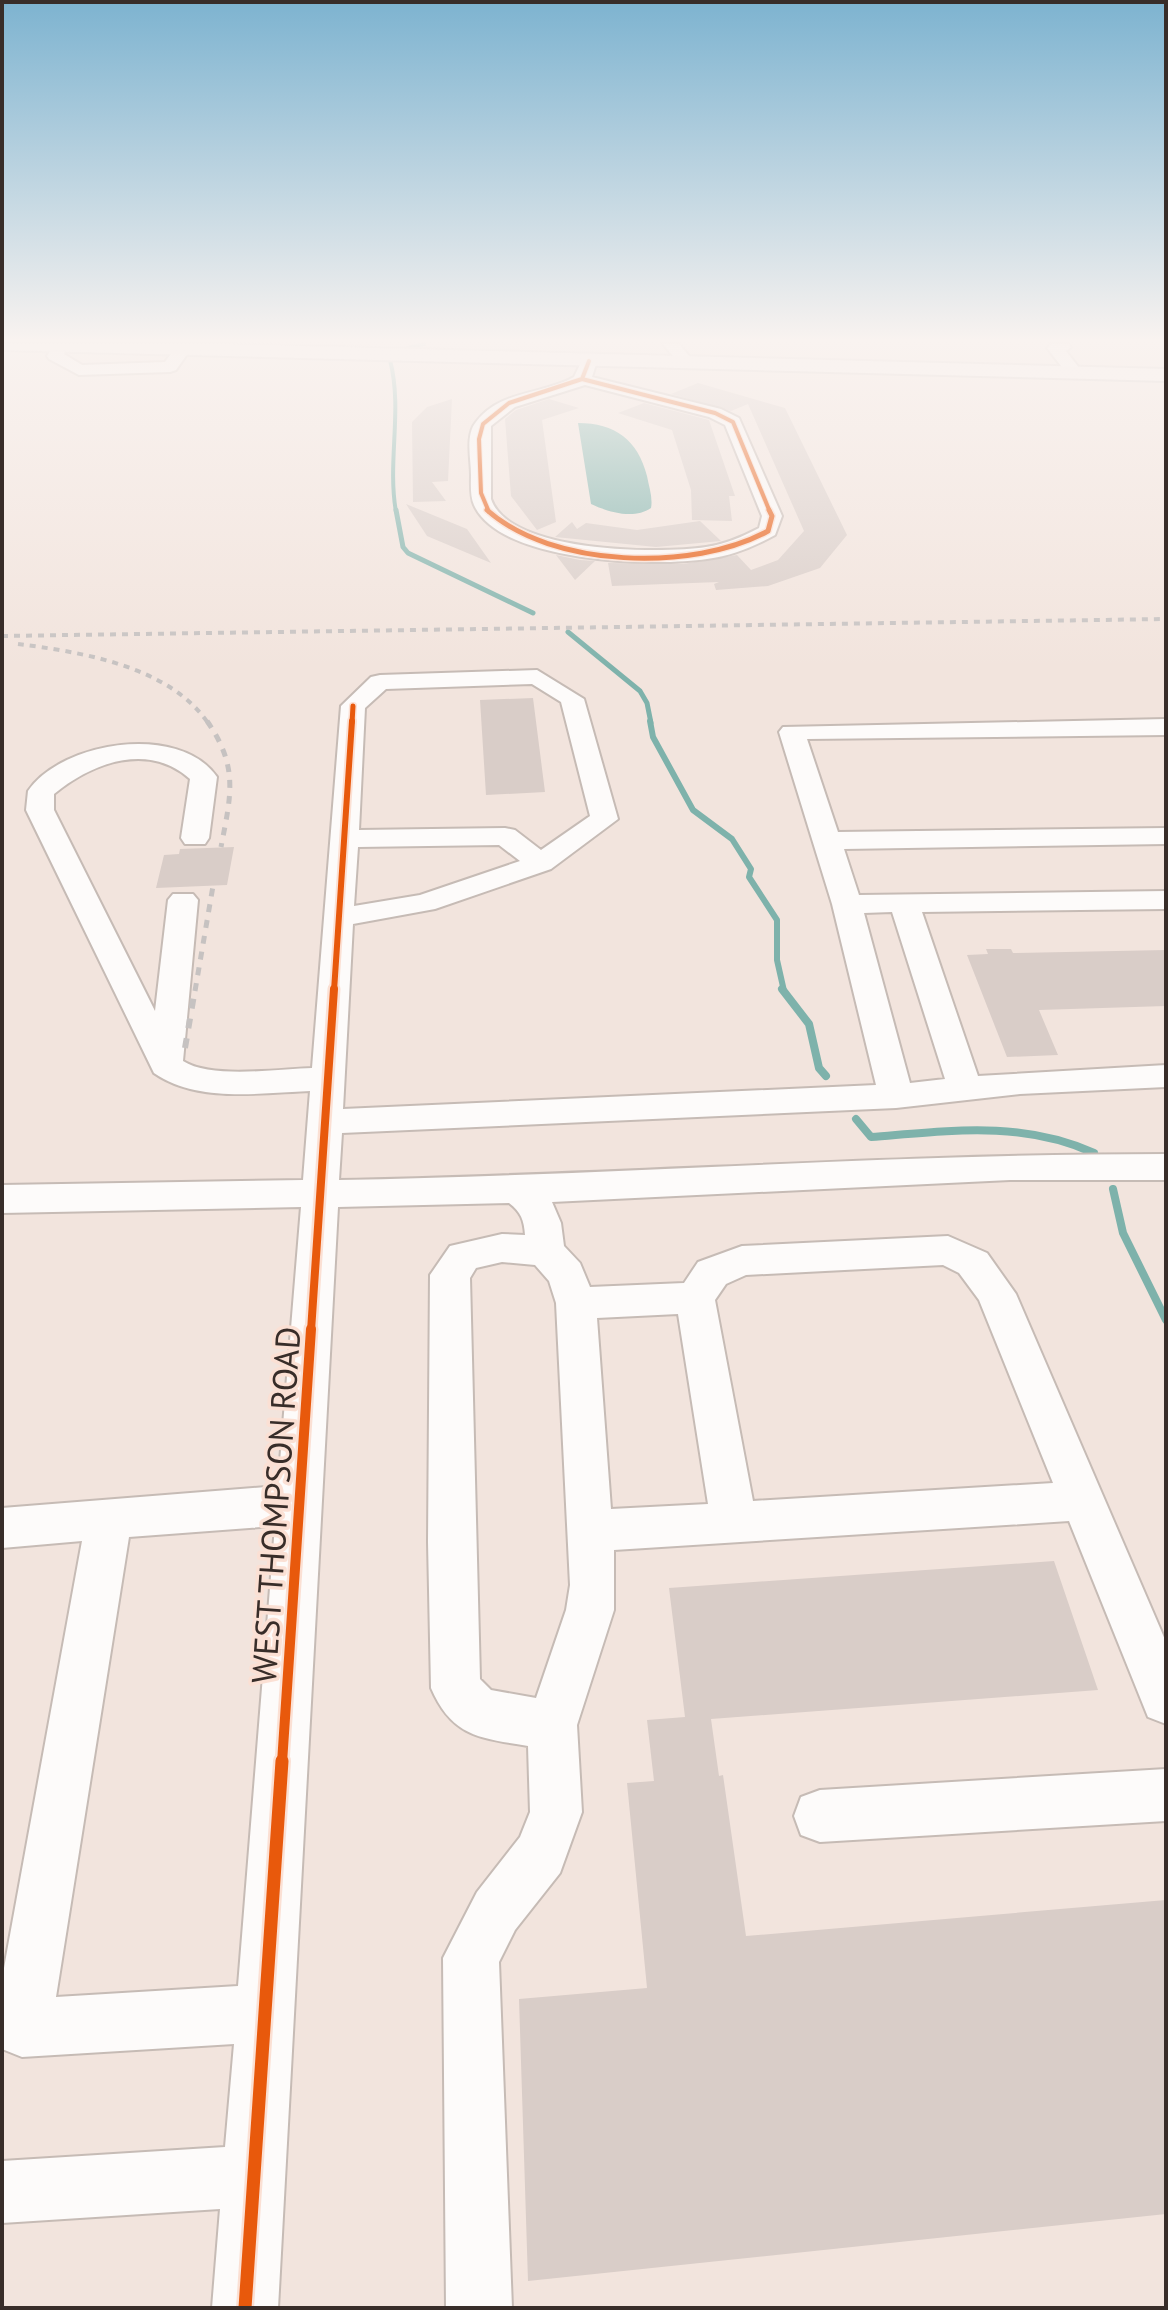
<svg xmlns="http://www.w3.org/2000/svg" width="1168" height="2310" viewBox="0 0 1168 2310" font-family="'PT Sans',sans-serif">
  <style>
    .water { fill: #7eb2ab }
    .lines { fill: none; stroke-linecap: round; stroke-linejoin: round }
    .stream-far3 { stroke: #7eb2ab; stroke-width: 4 }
    .stream-far2 { stroke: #7eb2ab; stroke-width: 5 }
    .stream-far1 { stroke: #7eb2ab; stroke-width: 6 }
    .stream { stroke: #7eb2ab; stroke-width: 8 }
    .building { fill: #d9cdc8 }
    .minor-casing { stroke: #c6bbb5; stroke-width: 4 }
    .major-casing { stroke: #cbc3c0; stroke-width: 4 }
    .minor { fill: #fdfbfa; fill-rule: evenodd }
    .major { fill: #f8f2f0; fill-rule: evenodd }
    .rail-far2 { stroke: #c6c2c1; stroke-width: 4; stroke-dasharray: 6 6; stroke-linecap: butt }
    .rail-far1 { stroke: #c6c2c1; stroke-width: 5; stroke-dasharray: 8 8; stroke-linecap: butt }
    .rail { stroke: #c6c2c1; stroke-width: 6; stroke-dasharray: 10 10; stroke-linecap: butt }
    .cycleway-far5-casing { stroke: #fbe0d4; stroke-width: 6 }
    .cycleway-far4-casing { stroke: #fbe0d4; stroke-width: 8 }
    .cycleway-far3-casing { stroke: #fbe0d4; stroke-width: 10 }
    .cycleway-far2-casing { stroke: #fbe0d4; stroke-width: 13 }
    .cycleway-far1-casing { stroke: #fbe0d4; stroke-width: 15 }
    .cycleway-casing { stroke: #fbe0d4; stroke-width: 18 }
    .cycleway-far5 { stroke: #e8590c; stroke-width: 4 }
    .cycleway-far4 { stroke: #e8590c; stroke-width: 5 }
    .cycleway-far3 { stroke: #e8590c; stroke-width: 6 }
    .cycleway-far2 { stroke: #e8590c; stroke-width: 8 }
    .cycleway-far1 { stroke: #e8590c; stroke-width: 10 }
    .cycleway { stroke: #e8590c; stroke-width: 13 }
    .labels { text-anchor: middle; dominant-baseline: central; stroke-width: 7; stroke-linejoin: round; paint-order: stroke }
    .near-street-label { font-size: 34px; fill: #382d29; stroke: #fbe0d4 }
  </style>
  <rect width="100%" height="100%" fill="#f2e4dd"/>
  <path class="water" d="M578,423C615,423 638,440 647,476C649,487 653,498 651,508C634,520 608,512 591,504Z"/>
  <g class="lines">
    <path class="stream-far3" d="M397,351L424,344
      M390,360C403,410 387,461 396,512"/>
    <path class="stream-far2" d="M396,510L403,547L408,553L533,613
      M568,632L640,691L647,703L651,723"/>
    <path class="stream-far1" d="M650,721L653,737L693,810L732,839L751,869L749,877L777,920V960L784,991"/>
    <path class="stream" d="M782,989L809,1024L819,1068L826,1076
      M856,1119L871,1137C948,1131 1022,1120 1094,1153
      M1113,1189L1123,1233L1166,1320"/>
  </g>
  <path class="building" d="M698,383L785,408L847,535L820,568L768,586L716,590L714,584L719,582L612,586L608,563L683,564L737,555L751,570L778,560L804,531L748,404L731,411L671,394Z
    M452,399L448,481L432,482L446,501L413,502L412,422L427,407Z
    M549,399L579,408L542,420L556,522L537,530L511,496L505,419L516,410Z
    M644,403L709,420L735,496H729L732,521L692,520L691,490L672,430L618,413Z
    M406,504L467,529L491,563L427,536Z
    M700,521L721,541L656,547L555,537L572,522L577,529L586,523L637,530Z
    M556,555L580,560L595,561L575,580Z
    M533,698L545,792L486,795L480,700Z
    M234,847L227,885L156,888L164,855L179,854L180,849Z
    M986,949H1011L1013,953L1166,950V1006L1039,1010L1058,1055L1007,1057L967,955L988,954Z
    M1054,1561L1098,1690L711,1719L719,1776L723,1775L746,1936L1166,1900V2214L528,2281L519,1999L647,1988L627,1783L654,1781L647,1720L685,1717L669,1588Z"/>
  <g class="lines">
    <g class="minor-casing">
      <path id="minor" d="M54,344H68L64,354L82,365L165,362L176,347L190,350L176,370L170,372L79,375L49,359L47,356Z
        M663,344H679L695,363L681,366Z
        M1069,344L1071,347L1066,351L1083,373L1081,376H1069L1047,348L1051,344Z
        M589,356L597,361L592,377L721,409L739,418L782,516L775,535C753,547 732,556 707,559C654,567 500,563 474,505C470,496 471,485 471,475C471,459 465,435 476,422C500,390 542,395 574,377L583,358ZM585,385L709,417L725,425L762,516L759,528C742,537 726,544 706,547C660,554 509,553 491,499V426L515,407Z
        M537,670L584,699L618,819L551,869L435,909L353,924L343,1109L876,1085L832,904L779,732L783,727L1166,719V735L807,739L838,832L1166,828V844L844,849L859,895L1166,891V909L922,912L978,1076L1166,1065V1087L1020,1094L896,1108L342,1133L339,1180C615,1175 890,1154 1166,1154V1180H1010L552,1202L561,1223L564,1246L580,1263L590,1287L684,1283L698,1262L742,1246L948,1236L987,1253L1016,1294L1166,1642V1724L1148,1717L1069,1521L614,1550V1610L577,1725L582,1812L560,1873L515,1930L499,1962L512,2308H446L443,1958L477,1892L520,1837L530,1812L528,1746C480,1738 452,1737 431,1688L428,1542L430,1275L450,1246L502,1234L525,1235C524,1220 521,1212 509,1203L338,1207L278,2308H212L220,2209L2,2223V2161L225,2147L234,2044L22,2057L2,2049V1979L82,1541L2,1548V1508L278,1486L301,1207L2,1213V1185L303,1180L310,1091C259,1093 197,1103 154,1073L26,810L28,791C62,741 180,723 217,777L209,838L205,844H185L181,838L190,779C149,742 93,762 54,794V810L155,1011L168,900L173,894H193L198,900L183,1061C210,1079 279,1069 312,1068L341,706L371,677L380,675ZM532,684L561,702L590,816L541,850L515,830L505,828L359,830L365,708L386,689ZM499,845L520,861L420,895L354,906L358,847ZM892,912L945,1079L910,1083L864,913ZM502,1262L535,1265L549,1281L556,1303L570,1585L566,1610L536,1698L491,1690L480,1679L470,1278L476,1268ZM943,1265L959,1273L979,1300L1053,1483L753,1501L715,1300L726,1284L746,1275ZM678,1314L708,1504L611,1509L597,1318ZM275,1526L238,1986L56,1997L129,1537Z
        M1166,1769V1821L820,1842L801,1835L794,1816L801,1797L820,1790Z"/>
    </g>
    <g class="major-casing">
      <path id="major" d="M2,344H226L1166,369V381L2,350Z"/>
    </g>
    <use href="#minor" class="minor"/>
    <use href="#major" class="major"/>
    <path class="rail-far2" d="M2,636L1166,619
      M18,644C81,652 169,666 208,723"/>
    <path class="rail-far1" d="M207,721C239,767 231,795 221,847
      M195,991L213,886"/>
    <path class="rail" d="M185,1048L195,989"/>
    <g class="cycleway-far5-casing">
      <path id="cycleway-far5" d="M582,379L715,413L733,422L770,512
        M582,379L589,361
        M489,512L481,493L479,439L483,424L509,403L582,379"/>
    </g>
    <g class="cycleway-far4-casing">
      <path id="cycleway-far4" d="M487,510C552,568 693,572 768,531L772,516L769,510
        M352,723L353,706"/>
    </g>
    <g class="cycleway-far3-casing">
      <path id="cycleway-far3" d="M334,991L352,721"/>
    </g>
    <g class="cycleway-far2-casing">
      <path id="cycleway-far2" d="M311,1331L334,989"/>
    </g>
    <g class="cycleway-far1-casing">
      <path id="cycleway-far1" d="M282,1763L311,1329"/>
    </g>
    <g class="cycleway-casing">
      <path id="cycleway" d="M245,2308L282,1761"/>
    </g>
    <use href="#cycleway-far5" class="cycleway-far5"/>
    <use href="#cycleway-far4" class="cycleway-far4"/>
    <use href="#cycleway-far3" class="cycleway-far3"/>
    <use href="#cycleway-far2" class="cycleway-far2"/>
    <use href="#cycleway-far1" class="cycleway-far1"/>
    <use href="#cycleway" class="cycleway"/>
  </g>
  <linearGradient id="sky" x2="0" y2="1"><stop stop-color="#7db3d0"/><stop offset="0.51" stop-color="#f9f3f0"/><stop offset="1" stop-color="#f9f3f0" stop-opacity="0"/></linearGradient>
  <rect width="1168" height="668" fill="url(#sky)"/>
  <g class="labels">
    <g class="near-street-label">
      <text transform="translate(275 1505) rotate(-86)">WEST THOMPSON ROAD</text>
    </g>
  </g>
  <rect width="1168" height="2310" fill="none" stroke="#382d29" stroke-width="8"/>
</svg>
